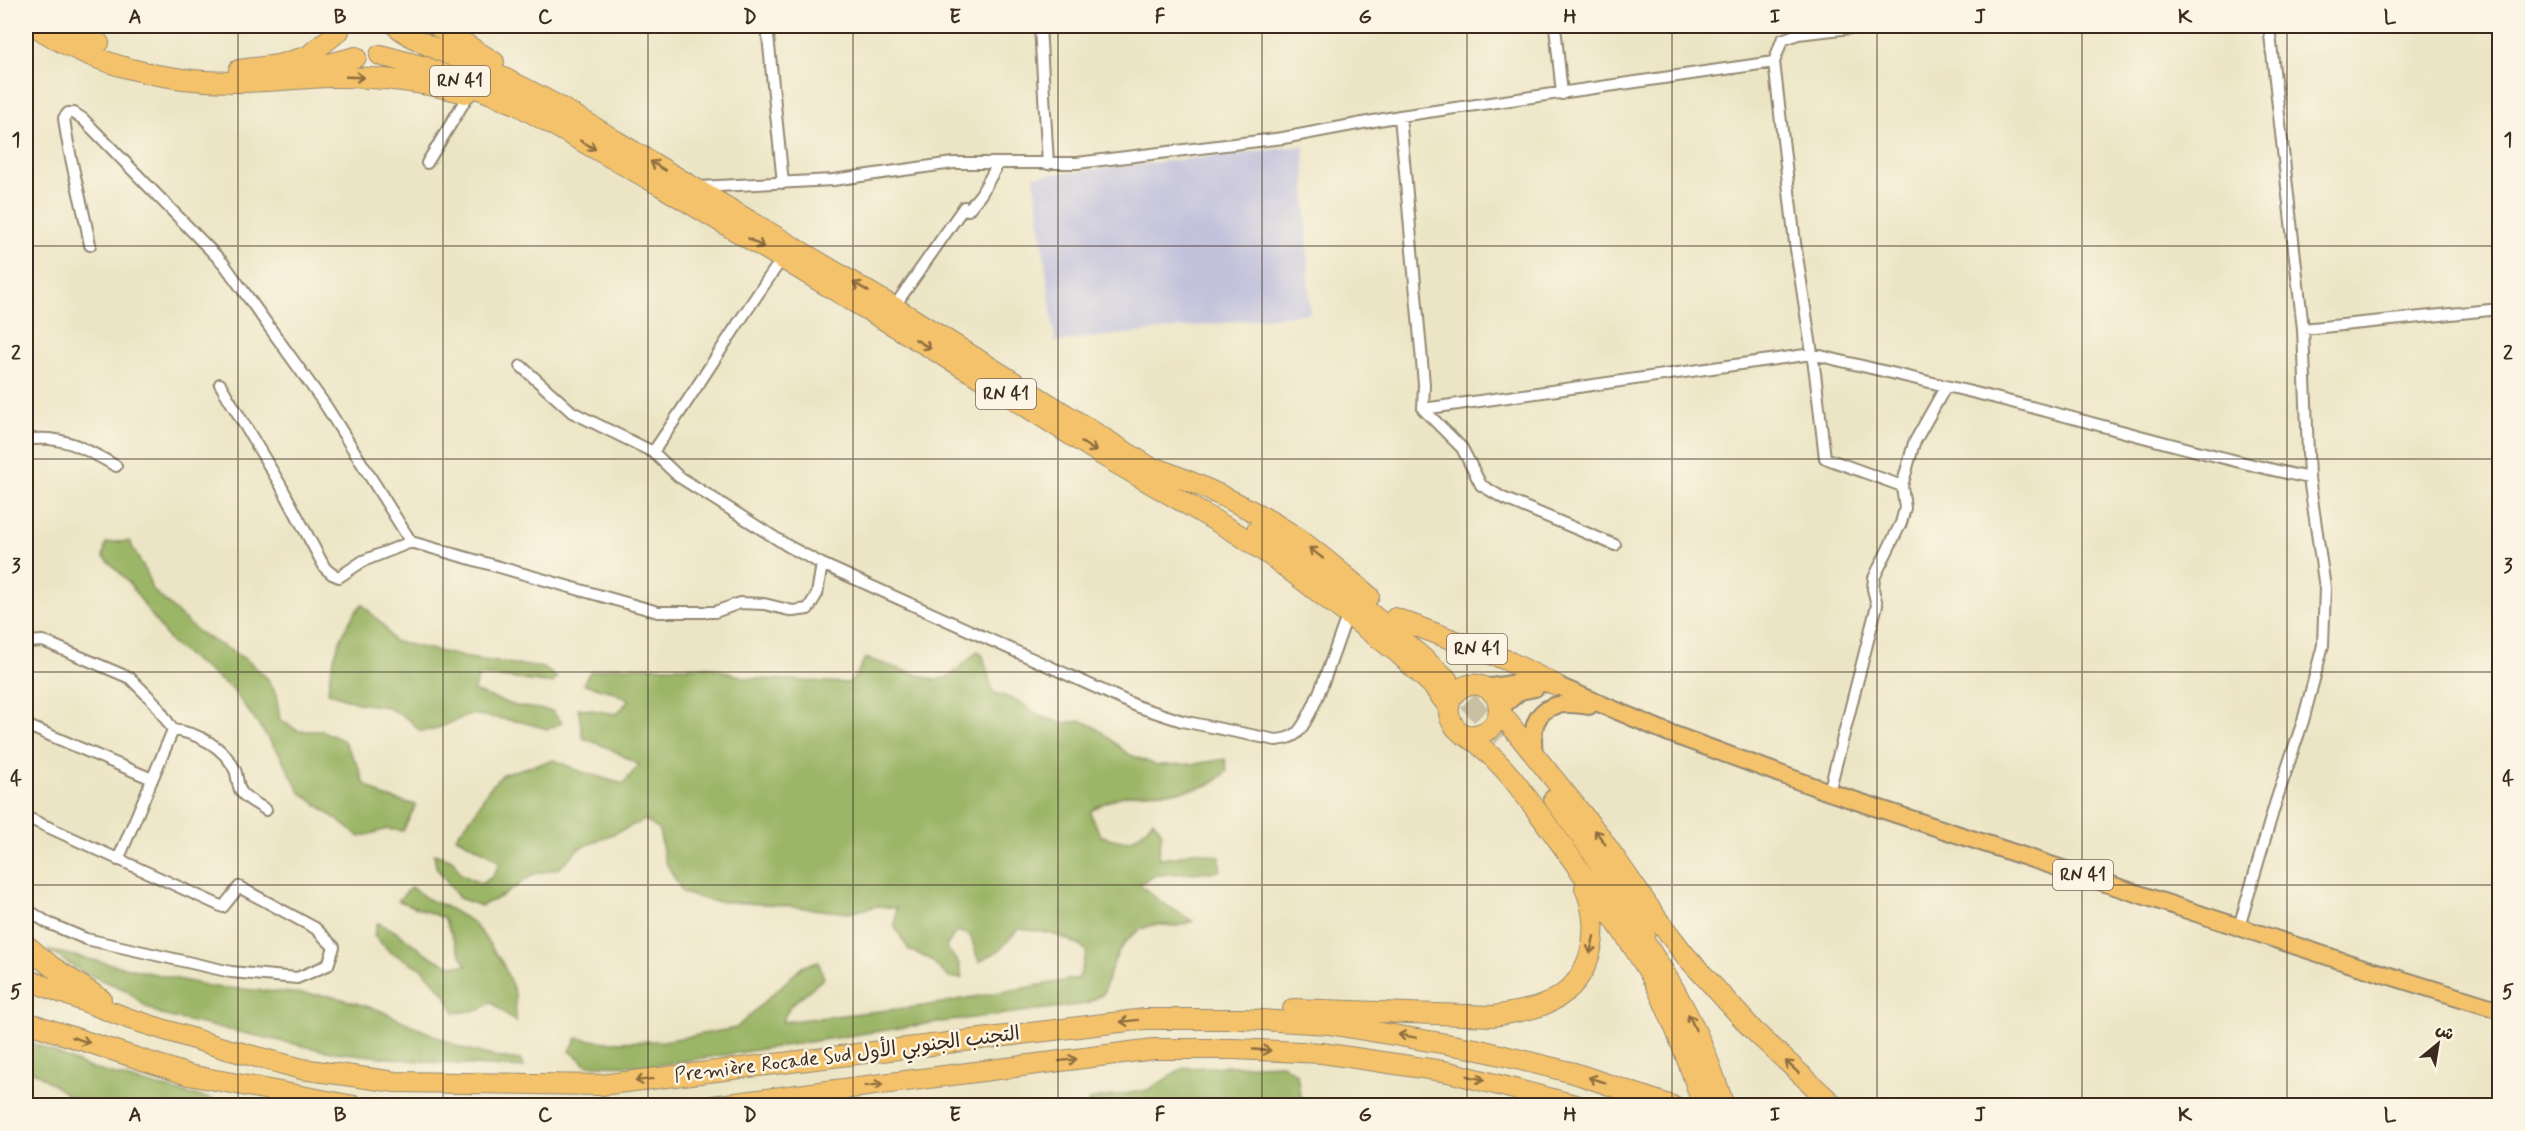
<svg xmlns="http://www.w3.org/2000/svg" width="2525" height="1131" viewBox="0 0 2525 1131" font-family="Mynerve,'Playpen Sans Arabic',sans-serif">
  <style>
    .industrial { fill: #c2c2dc }
    .forest { fill: #9cb667; stroke: #6c7042; stroke-width: 1.5 }
    .lines { fill: none; stroke-linecap: round; stroke-linejoin: round }
    .highway-tunnel { stroke: #c9c0a4; stroke-width: 20; stroke-dasharray: 20 10; stroke-linecap: butt }
    .street-casing { stroke: #948872; stroke-width: 14 }
    .primary-casing { stroke: #948872; stroke-width: 20 }
    .highway-casing { stroke: #948872; stroke-width: 22 }
    .street { stroke: #fff; stroke-width: 10 }
    .primary { stroke: #f4c26a; stroke-width: 16 }
    .highway { stroke: #f4c26a; stroke-width: 20 }
    .oneway { stroke: #8e6e40 }
    .grid { fill: none; stroke: #3b2a1e; stroke-width: 1.5; stroke-opacity: 0.55 }
    .labels { text-anchor: middle; dominant-baseline: central; stroke-width: 5; stroke-linejoin: round; paint-order: stroke }
    .shield { fill: #fcf5e5; stroke: #75675a; stroke-width: 1.5 }
    .shield-label { font-size: 18px; font-weight: bold; fill: #3b2a1e }
    .street-label { font-size: 20px; fill: #3b2a1e; stroke: #fcf5e5 }
    .neatline { fill: none; stroke: #3b2a1e; stroke-width: 2 }
    .grid-label { font-size: 20px; text-anchor: middle; font-weight: bold; fill: #3b2a1e }
  </style>
  <rect width="100%" height="100%" fill="#fcf5e5"/>
  <filter id="ink" filterUnits="userSpaceOnUse"><feTurbulence type="fractalNoise" baseFrequency=".0167" numOctaves="2"/><feDisplacementMap in="SourceGraphic" scale="12" xChannelSelector="R" yChannelSelector="G"/><feConvolveMatrix kernelMatrix="1 2 1 2 8 2 1 2 1" color-interpolation-filters="sRGB"/></filter>
  <filter id="wash" filterUnits="userSpaceOnUse"><feTurbulence type="fractalNoise" baseFrequency=".008" numOctaves="4" result="noise"/><feDisplacementMap in="SourceGraphic" scale="24" xChannelSelector="R" yChannelSelector="G"/><feGaussianBlur stdDeviation="1.35" result="paint"/><feColorMatrix in="noise" values="0 0 0 0 0 0 0 0 0 0 0 0 0 0 0 0 0 1.4 0 .05"/><feComposite in="paint" operator="in"/></filter>
  <g filter="url(#wash)">
    <rect width="100%" height="100%" fill="#ece5c5"/>
    <path class="industrial" d="M1304,146L1310,313L1055,342L1034,176Z"/>
    <path class="forest" d="M129,541L148,575L151,588L198,632L247,660L267,678L276,694L280,720L298,731H322L343,740L358,766L364,783L383,796L416,805L403,831L387,829L360,837L300,792L279,753L232,689L171,643L127,580L103,556L106,543Z
      M362,604L383,625L393,641L468,658L544,668L557,678L552,683C527,682 504,675 479,676L473,691L516,706L552,711L562,723L547,729L522,722L471,714L433,730L420,731L408,719L387,707L357,703L328,692C331,660 341,629 362,604Z
      M978,651L983,656L993,692L1020,702L1040,716L1061,723L1083,721L1098,729L1128,754L1156,765L1194,764L1225,759L1227,771C1222,775 1215,783 1208,785C1166,800 1130,782 1090,812L1100,835C1127,845 1135,843 1153,820L1162,833L1158,858L1176,857L1196,851L1220,857V871L1156,875L1139,884L1161,902L1193,921C1187,923 1181,926 1175,926C1168,926 1159,923 1152,925C1119,935 1112,965 1103,994L1086,1004L932,1023L652,1066L587,1065L570,1051L577,1038L606,1042L664,1041L736,1028L802,967L818,961L824,978L790,1006L782,1022L924,1006L1079,978L1087,951C1066,935 1044,931 1018,929L1000,950L979,962L970,935L956,931L946,947L959,964L962,978H949L930,959L909,950L895,927L896,908L878,906L848,913L778,905L711,901L683,893L665,861L659,830L645,820L578,849L560,868L534,874L504,895L481,906L459,898L436,867L434,854L453,860L461,874L481,884L492,877L500,863L485,852L456,837L476,811L488,790L503,774L554,760L582,772L623,784L639,765L611,749L583,738L578,708L617,714L629,700L614,692L583,684L590,672L613,667H710L747,678L848,683L856,676L865,658L934,680L949,677Z
      M411,887L429,900L443,905L471,921L483,935L503,964L515,993L516,1022L491,1002L480,1010L455,1013L445,994L421,968L390,952L374,936L377,923C410,933 430,970 467,965L459,952L444,918L398,901Z
      M48,950L213,987L332,996L379,1010L459,1047L495,1057L520,1060L524,1068L438,1063L326,1051L161,1015L145,1006L126,990L82,972Z
      M26,1040L87,1067L136,1081L235,1105H81L35,1072L26,1071Z
      M1282,1064L1297,1074L1300,1096L1315,1105H1087L1089,1100L1148,1090L1184,1068Z"/>
  </g>
  <g filter="url(#ink)">
    <g class="lines">
      <path class="highway-tunnel" d="M1447,679L1509,744"/>
      <g class="street-casing">
        <path id="street" d="M767,26L783,183
          M1040,26L1048,164
          M1555,26L1562,94
          M1774,62L1795,243L1815,373L1825,458L1902,486
          M1400,116L1424,384L1423,409L1462,448L1481,485L1503,498L1615,545
          M427,163L469,94
          M699,187L833,180L953,163H1077L1283,138L1400,116L1774,62L1782,40L1798,34L1868,26
          M968,210L981,194L998,164
          M90,245C83,203 69,161 64,118L68,113H74L83,119L224,264L326,406L411,542
          M894,307L964,207
          M2303,329L2500,309
          M521,366L572,412L653,452L678,476L788,546L822,564L1139,707L1182,721L1276,740C1284,739 1292,738 1298,732C1317,710 1336,644 1348,614
          M220,384L280,484L325,568L332,574L339,577L363,561L411,542L658,612H715L740,603L764,604L793,611L808,609L817,594L822,564
          M1423,409L1812,354L1946,386
          M26,440C62,434 86,449 116,466
          M653,452C697,389 737,322 782,259
          M26,642L43,641L130,678L155,703L173,730L118,860
          M26,725L152,779
          M173,730C198,733 224,747 235,770C238,777 237,787 242,793C248,800 259,805 266,810
          M1829,792L1877,605L1873,589L1874,578L1901,523L1905,508L1902,486L1914,443L1946,386C2068,414 2187,452 2309,478
          M26,817L223,907L239,887L315,928L334,947L328,965L297,978L231,972L86,939L48,923L26,909
          M2239,927L2276,801L2303,721L2323,645L2325,588L2309,478L2303,329L2269,26"/>
      </g>
      <g class="primary-casing">
        <path id="primary" d="M1485,688L1531,681L1556,685L1669,733L1829,792L2348,963L2500,1010
          M1499,709L1520,691L1535,688
          M1534,753C1528,709 1551,699 1589,706"/>
      </g>
      <g class="highway-casing">
        <path id="highway" d="M35,26C93,66 169,83 239,82C269,82 300,78 330,77C375,76 422,82 466,93
          M62,26L99,43
          M396,26C424,48 459,57 491,72C535,92 576,115 616,141L894,307L1169,479
          M437,26L494,62
          M380,55L425,67L516,104L661,186L994,386L1102,455L1238,534L1275,559L1398,653L1432,685L1448,706
          M239,70L278,65L308,56L339,31
          M306,70L356,57
          M1159,469C1208,488 1257,510 1300,540C1324,557 1346,577 1369,596
          M1257,530C1325,573 1387,626 1447,679
          M1395,618L1506,660L1556,685
          M1499,711L1599,835L1658,920L1685,955L1753,1030L1835,1106
          M1467,735C1503,738 1511,692 1478,685C1456,681 1441,706 1453,724C1458,733 1469,737 1477,743C1491,755 1504,768 1515,782C1547,823 1576,865 1606,907C1623,933 1643,959 1657,987C1675,1025 1690,1065 1703,1106
          M1554,799L1595,856L1645,934
          M1634,927C1676,986 1702,1036 1724,1106
          M26,945L51,966L101,999
          M26,979L130,1019L223,1048L302,1069L395,1082L601,1085L1145,1019H1243L1329,1024L1476,1049L1574,1073L1672,1106
          M1293,1009L1493,1016C1510,1013 1527,1011 1543,1005C1591,987 1604,932 1585,888
          M26,1022L189,1075L354,1106
          M712,1106L1154,1049H1234L1322,1053L1449,1072L1579,1106"/>
      </g>
      <use href="#street" class="street"/>
      <use href="#primary" class="primary"/>
      <use href="#highway" class="highway"/>
    </g>
    <defs><path id="oneway-shaft" d="M-6 0H5M1.5-3L5.5 0L1.5 3" fill="none" stroke-width="1.6" stroke-linecap="round" stroke-linejoin="round" transform="scale(1.5)"/></defs>
    <g class="oneway">
      <use href="#oneway-shaft" transform="translate(355 77) rotate(2)"/>
      <use href="#oneway-shaft" transform="translate(588 145) rotate(29)"/>
      <use href="#oneway-shaft" transform="translate(658 166) rotate(-149)"/>
      <use href="#oneway-shaft" transform="translate(756 243) rotate(31)"/>
      <use href="#oneway-shaft" transform="translate(861 287) rotate(-149)"/>
      <use href="#oneway-shaft" transform="translate(923 344) rotate(31)"/>
      <use href="#oneway-shaft" transform="translate(1089 447) rotate(32)"/>
      <use href="#oneway-shaft" transform="translate(1316 553) rotate(-142)"/>
      <use href="#oneway-shaft" transform="translate(1600 837) rotate(-126)"/>
      <use href="#oneway-shaft" transform="translate(1592 945) rotate(103)"/>
      <use href="#oneway-shaft" transform="translate(1129 1021) rotate(173)"/>
      <use href="#oneway-shaft" transform="translate(1692 1022) rotate(-114)"/>
      <use href="#oneway-shaft" transform="translate(1407 1036) rotate(-170)"/>
      <use href="#oneway-shaft" transform="translate(81 1040) rotate(18)"/>
      <use href="#oneway-shaft" transform="translate(1262 1050) rotate(3)"/>
      <use href="#oneway-shaft" transform="translate(1068 1060) rotate(-7)"/>
      <use href="#oneway-shaft" transform="translate(1792 1067) rotate(-137)"/>
      <use href="#oneway-shaft" transform="translate(1476 1078) rotate(13)"/>
      <use href="#oneway-shaft" transform="translate(644 1080) rotate(173)"/>
      <use href="#oneway-shaft" transform="translate(1597 1080) rotate(-163)"/>
      <use href="#oneway-shaft" transform="translate(874 1085) rotate(-7)"/>
    </g>
  </g>
  <path class="grid" d="M238,26V1106M443,26V1106M648,26V1106M853,26V1106M1058,26V1106M1262,26V1106M1467,26V1106M1672,26V1106M1877,26V1106M2082,26V1106M2287,26V1106M26,246H2500M26,459H2500M26,672H2500M26,885H2500"/>
  <g class="labels">
    <g class="shield">
      <rect x="430" y="66" width="60" height="30" rx="4.5"/>
      <rect x="976" y="379" width="60" height="30" rx="4.5"/>
      <rect x="1447" y="634" width="60" height="30" rx="4.5"/>
      <rect x="2053" y="860" width="60" height="30" rx="4.5"/>
    </g>
    <g class="shield-label">
      <text x="460" y="81">RN 41</text>
      <text x="1006" y="394">RN 41</text>
      <text x="1477" y="649">RN 41</text>
      <text x="2083" y="875">RN 41</text>
    </g>
    <g class="street-label">
      <text transform="translate(847 1055) rotate(-7)">Première Rocade Sud التجنب الجنوبي الأول</text>
    </g>
  </g>
  <rect width="2525" height="1131" fill="none" stroke="#fcf5e5" stroke-width="66"/>
  <g transform="translate(2438 1044) rotate(30)" stroke="#fcf5e5" stroke-width="4.5" paint-order="stroke">
  <path d="M0-4.5L10 22L0 15L-10 22Z" fill="#3b2a1e"/>
  <text y="-9" font-size="16" font-weight="bold" text-anchor="middle" fill="#3b2a1e">ش</text>
  </g>
  <rect x="33" y="33" width="2459" height="1065" class="neatline"/>
  <g class="grid-label">
    <text x="135" y="23">A</text>
    <text x="340" y="23">B</text>
    <text x="545" y="23">C</text>
    <text x="750" y="23">D</text>
    <text x="955" y="23">E</text>
    <text x="1160" y="23">F</text>
    <text x="1365" y="23">G</text>
    <text x="1570" y="23">H</text>
    <text x="1775" y="23">I</text>
    <text x="1980" y="23">J</text>
    <text x="2185" y="23">K</text>
    <text x="2390" y="23">L</text>
    <text x="16" y="146">1</text>
    <text x="2508" y="146">1</text>
    <text x="16" y="359">2</text>
    <text x="2508" y="359">2</text>
    <text x="16" y="572">3</text>
    <text x="2508" y="572">3</text>
    <text x="16" y="785">4</text>
    <text x="2508" y="785">4</text>
    <text x="16" y="998">5</text>
    <text x="2508" y="998">5</text>
    <text x="135" y="1121">A</text>
    <text x="340" y="1121">B</text>
    <text x="545" y="1121">C</text>
    <text x="750" y="1121">D</text>
    <text x="955" y="1121">E</text>
    <text x="1160" y="1121">F</text>
    <text x="1365" y="1121">G</text>
    <text x="1570" y="1121">H</text>
    <text x="1775" y="1121">I</text>
    <text x="1980" y="1121">J</text>
    <text x="2185" y="1121">K</text>
    <text x="2390" y="1121">L</text>
  </g>
</svg>
